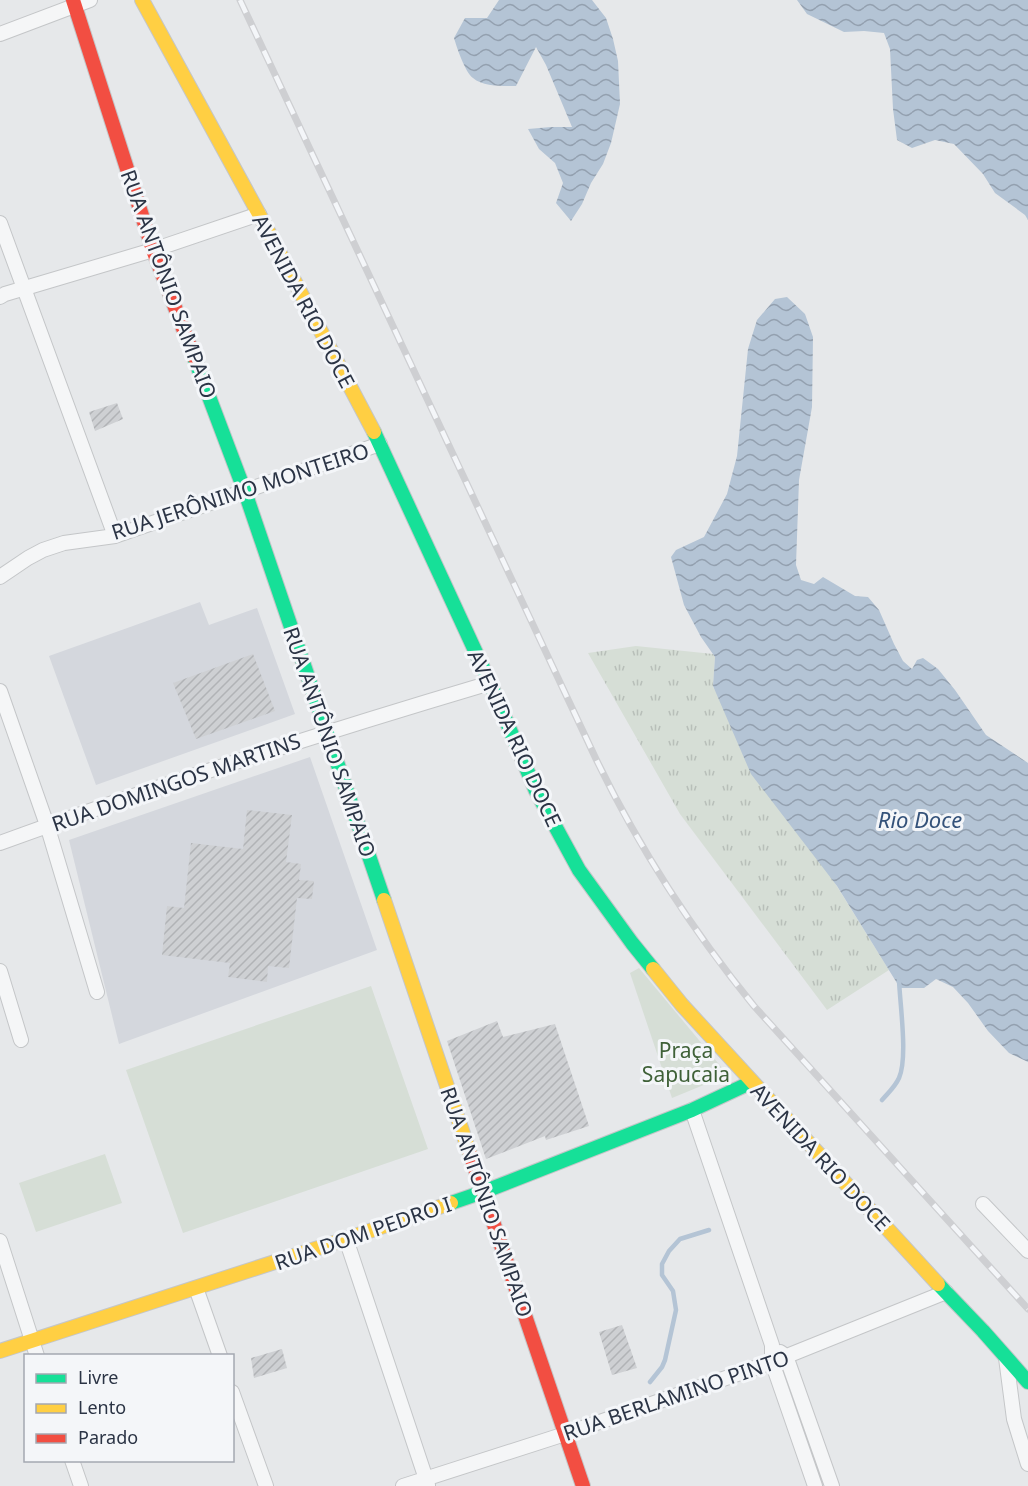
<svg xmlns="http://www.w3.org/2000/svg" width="1028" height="1486" viewBox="0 0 1028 1486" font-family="'Noto Sans',sans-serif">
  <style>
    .built { fill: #d4d7dd }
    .grass { fill: url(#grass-tufts) }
    .park { fill: #d6ded6 }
    .water { fill: url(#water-waves) }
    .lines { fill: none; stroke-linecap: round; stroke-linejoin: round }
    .stream { stroke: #b4c4d5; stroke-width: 4.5 }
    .building { fill: url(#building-hatch) }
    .street-casing { stroke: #c4c6c8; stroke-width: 16 }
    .fast-casing { stroke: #c4c6c8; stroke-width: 16 }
    .slow-casing { stroke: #c4c6c8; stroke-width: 16 }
    .jam-casing { stroke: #c4c6c8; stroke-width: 16 }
    .street { stroke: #f5f6f7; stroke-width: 14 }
    .fast { stroke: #16e098; stroke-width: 14 }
    .slow { stroke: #ffcf43; stroke-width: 14 }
    .jam { stroke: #f24e42; stroke-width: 14 }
    .rail-casing { stroke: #cecfd2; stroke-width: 7 }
    .rail { stroke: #f4f6f9; stroke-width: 4.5; stroke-dasharray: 14; stroke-linecap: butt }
    .labels { text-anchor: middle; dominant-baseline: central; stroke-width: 6; stroke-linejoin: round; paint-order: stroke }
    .street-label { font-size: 21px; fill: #2b3445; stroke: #f4f6f9 }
    .park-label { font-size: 21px; fill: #3f6138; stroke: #f4f6f9 }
    .water-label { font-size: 22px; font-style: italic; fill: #34527a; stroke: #f4f6f9 }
  </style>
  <defs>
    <pattern id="grass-tufts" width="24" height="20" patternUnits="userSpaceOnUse" patternTransform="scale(1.5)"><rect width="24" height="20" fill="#d6ded6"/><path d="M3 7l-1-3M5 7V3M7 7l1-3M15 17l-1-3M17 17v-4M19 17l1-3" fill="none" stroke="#b8bfb9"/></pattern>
    <pattern id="water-waves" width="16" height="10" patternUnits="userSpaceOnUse" patternTransform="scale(1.5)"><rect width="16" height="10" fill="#b4c4d5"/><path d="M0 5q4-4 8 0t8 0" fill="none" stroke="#93a0af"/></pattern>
    <pattern id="building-hatch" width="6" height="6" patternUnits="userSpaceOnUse" patternTransform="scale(1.5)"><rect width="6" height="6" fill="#ced0d3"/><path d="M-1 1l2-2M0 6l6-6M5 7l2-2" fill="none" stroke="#b1b3b6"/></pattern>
  </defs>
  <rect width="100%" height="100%" fill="#e6e8ea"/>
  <path class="built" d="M200,602L209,625L257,608L295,714L96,785L49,656Z
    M310,757L377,950L119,1044L69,840Z"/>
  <path class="grass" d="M636,646L713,654L715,657L713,687L889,970L827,1010L680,814L588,653Z"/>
  <path class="park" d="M639,968L728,1075L672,1098L630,973Z
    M371,986L428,1149L183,1233L126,1070Z
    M105,1154L122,1203L36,1232L19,1183Z"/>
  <path class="water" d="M499,0H592L606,18L613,39L618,61L620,104L611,143L603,164L591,183L582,204L571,221L556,203L563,183L555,163L539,149L528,129L551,127H572L546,65L536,47L516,86C503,86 483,87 473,78C465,72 457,48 454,38L465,18H487Z
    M797,0H1028V220L1025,215L995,193L983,174L954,144L935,140L912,148L897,140L893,109L890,49L884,33L864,31L844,32L807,14Z
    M787,297L805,314L813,337L812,407L799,480L796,565L801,580L814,584L823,577L855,596L868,597L879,610L894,644L903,661L912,669L917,660L923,658L938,669L955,690L986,735L1028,763V1062L1009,1053L988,1031L968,1003L953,987L936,979L924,988H900L837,886L751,774L713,686L715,657L701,637L684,605L671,557L676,550L704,537L727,494L737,456L748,349L757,320L775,299Z"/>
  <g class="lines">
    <path class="stream" d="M882,1100C888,1093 895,1087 899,1078C908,1058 900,1005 899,980
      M650,1382L662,1367L665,1360L676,1310L673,1291L662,1275V1264L669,1251L680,1239L709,1230"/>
  </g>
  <path class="building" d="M117,403L123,419L95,431L89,412Z
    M253,654L275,711L196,739L173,683Z
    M247,810L292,815L286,862L301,864L299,880L314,881L312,899L297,898L289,968L268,966L267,982L228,977L230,963L162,955L167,906L184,908L191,843L243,849Z
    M497,1021L503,1037L555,1024L589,1126L546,1140L545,1136L486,1159L447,1041Z
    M622,1325L637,1368L612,1375L599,1332Z
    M282,1349L287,1368L254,1378L251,1358Z"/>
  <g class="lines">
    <g class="street-casing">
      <path id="street" d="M0,34L90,0
        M0,223L115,536
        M0,297L5,294L153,250L259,214
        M0,577L28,558L43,550L64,543L115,536L380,444
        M0,691L47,825L97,992
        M0,843C161,784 325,732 490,683
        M0,971L21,1040
        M692,1110L772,1345V1362L815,1486
        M983,1204L1028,1251
        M346,1239L428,1485
        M0,1241L37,1356
        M196,1288L220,1356
        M780,1352L786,1356L832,1486
        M1006,1358L1014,1419L1028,1464
        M232,1392L266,1486
        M72,1460L81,1486
        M403,1486L565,1434L772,1362L946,1292"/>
    </g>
    <g class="fast-casing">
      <path id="fast" d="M194,357L245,492L384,900
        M374,432L490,683L536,791L579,870L632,943L653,969
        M451,1203L483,1192L692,1110L752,1082
        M938,1284L983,1331L1028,1382"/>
    </g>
    <g class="slow-casing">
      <path id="slow" d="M142,0L259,214L374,432
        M384,900L470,1154
        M653,969L682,1005L938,1284
        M0,1351L346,1239L451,1203"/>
    </g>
    <g class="jam-casing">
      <path id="jam" d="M73,0L153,250L194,357
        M470,1154L583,1486"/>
    </g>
    <use href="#street" class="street"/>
    <use href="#fast" class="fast"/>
    <use href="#slow" class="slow"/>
    <use href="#jam" class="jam"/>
    <g class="rail-casing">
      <path id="rail" d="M240,0L596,759C639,848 692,930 754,1006L1028,1309"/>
    </g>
    <use href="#rail" class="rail"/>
  </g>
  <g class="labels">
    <g class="street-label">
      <text transform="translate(169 284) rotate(70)">RUA ANTÔNIO SAMPAIO</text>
      <text transform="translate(304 301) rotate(62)">AVENIDA RIO DOCE</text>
      <text transform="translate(240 491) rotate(-18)">RUA JERÔNIMO MONTEIRO</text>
      <text transform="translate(515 738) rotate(65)">AVENIDA RIO DOCE</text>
      <text transform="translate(330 742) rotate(71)">RUA ANTÔNIO SAMPAIO</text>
      <text transform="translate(176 782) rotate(-19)">RUA DOMINGOS MARTINS</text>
      <text transform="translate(821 1157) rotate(47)">AVENIDA RIO DOCE</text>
      <text transform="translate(487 1202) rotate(71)">RUA ANTÔNIO SAMPAIO</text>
      <text transform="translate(363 1233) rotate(-19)">RUA DOM PEDRO I</text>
      <text transform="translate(676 1395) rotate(-19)">RUA BERLAMINO PINTO</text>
    </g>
    <g class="park-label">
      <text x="686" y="1050">Praça<tspan x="686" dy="24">Sapucaia</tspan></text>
    </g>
    <g class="water-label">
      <text x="920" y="819">Rio Doce</text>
    </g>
  </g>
  <rect x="24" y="1354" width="210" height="108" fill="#f4f6f9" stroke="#a4a8b1" stroke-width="1.5"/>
  <rect x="36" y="1374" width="30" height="9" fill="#16e098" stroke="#a4a8b1" stroke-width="1.5"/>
  <text x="78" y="1384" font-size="18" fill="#2b3445">Livre</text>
  <rect x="36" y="1404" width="30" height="9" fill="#ffcf43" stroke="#a4a8b1" stroke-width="1.5"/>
  <text x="78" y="1414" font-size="18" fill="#2b3445">Lento</text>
  <rect x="36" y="1434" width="30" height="9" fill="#f24e42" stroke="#a4a8b1" stroke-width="1.5"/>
  <text x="78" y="1444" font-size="18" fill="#2b3445">Parado</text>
</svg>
